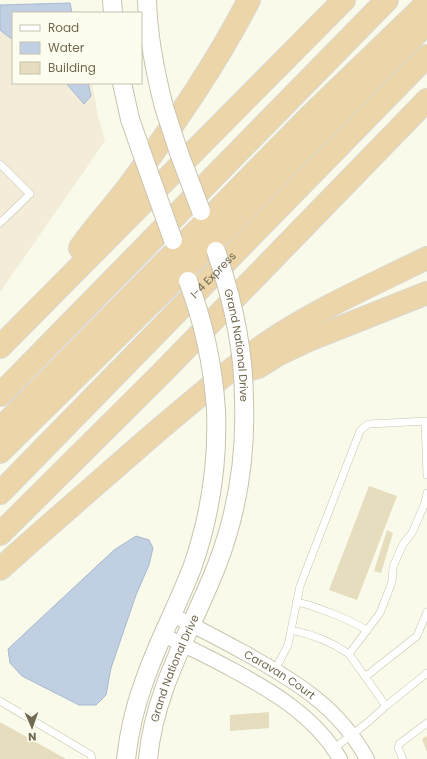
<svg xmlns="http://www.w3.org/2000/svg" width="427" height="759" viewBox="0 0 427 759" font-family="Poppins,sans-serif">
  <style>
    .commercial { fill: #f3ecd8 }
    .water { fill: #c0cfe1; stroke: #a7bad1 }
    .building { fill: #e5ddbd }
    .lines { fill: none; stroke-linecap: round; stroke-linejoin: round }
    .service-casing { stroke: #c8c4ae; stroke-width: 8 }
    .minor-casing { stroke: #c8c4ae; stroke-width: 16 }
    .tertiary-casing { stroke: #c8c4ae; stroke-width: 20 }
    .motorway-casing { stroke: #dad8d2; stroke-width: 24 }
    .service { stroke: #fff; stroke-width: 7 }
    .minor { stroke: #fff; stroke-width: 14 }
    .tertiary { stroke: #fff; stroke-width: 18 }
    .motorway { stroke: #ecd5a8; stroke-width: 22 }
    .tertiary-bridge-casing { stroke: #c8c4ae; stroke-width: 20; stroke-linecap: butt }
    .tertiary-bridge { stroke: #fff; stroke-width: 18 }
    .labels { text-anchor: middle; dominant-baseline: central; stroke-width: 3; stroke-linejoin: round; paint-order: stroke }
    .street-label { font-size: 11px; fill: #716950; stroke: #fdfdef }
  </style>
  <rect width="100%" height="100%" fill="#f9fae9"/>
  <path class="commercial" d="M81,11V13H13V83H92L98,116L105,141L0,292V13Z"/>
  <path class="water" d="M70,3L72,13H13V40L0,30V5Z
    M66,83H88L91,96L84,104Z
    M136,536L149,540L153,548L149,565L136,595L111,668L106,695L96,705H79L22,676L10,663L8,649L114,550Z"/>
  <path class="building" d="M369,486L397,496L357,600L329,590Z
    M387,530L393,533L381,573L374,571Z
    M269,712V728L230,731V715Z
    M0,722L66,759H0Z
    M427,736V752L422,739Z"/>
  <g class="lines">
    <g class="service-casing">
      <path id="service" d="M0,164L30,194L0,223
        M425,421L427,475
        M296,602C310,604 357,622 367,631
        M291,630C311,634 332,642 349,654L386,706L367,723L333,749
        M349,654L380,613L392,582L393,567L403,544L412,533L425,503L427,493
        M275,670L288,645L300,586L360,431L363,428L369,424L427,421
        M365,677L417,636L427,612
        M0,701L91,755L92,759
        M386,706L427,673
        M403,759L398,748L399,744L427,723"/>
    </g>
    <g class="minor-casing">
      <g id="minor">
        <path id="s1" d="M172,615C197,627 221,640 245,653C295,681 339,707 367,759"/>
        <path d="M163,635C186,646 209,657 231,669C272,691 316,717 340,759"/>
      </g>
    </g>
    <g class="tertiary-casing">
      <g id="tertiary">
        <path d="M112,0L113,13"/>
        <path d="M147,0C148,37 155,72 164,107"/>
        <path d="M122,83L130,119L139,145"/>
        <path d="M126,759C129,734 134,709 143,685C156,645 177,607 192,568C210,517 218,463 216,410"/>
        <path id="s2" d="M148,759C154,690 192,629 217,565C237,513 246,457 244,401"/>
      </g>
    </g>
    <g class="motorway-casing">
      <g id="motorway">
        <path d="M80,248C95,226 113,207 129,186C173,126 215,66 249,0"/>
        <path d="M0,347L344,0"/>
        <path d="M251,369L258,367L277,355L311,339L427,293"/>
        <path d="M0,395L387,0"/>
        <path d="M0,429L163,264L205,223L307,119L427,3"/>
        <path d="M0,452L227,228L427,23"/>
        <path id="s3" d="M0,493L427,56"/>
        <path d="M0,534L161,374L427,100"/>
        <path d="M0,569C49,525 99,482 148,439C186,407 223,374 264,345C315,310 372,285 427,258"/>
      </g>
    </g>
    <use href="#service" class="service"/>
    <use href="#minor" class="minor"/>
    <use href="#tertiary" class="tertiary"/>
    <use href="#motorway" class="motorway"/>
    <g class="tertiary-bridge-casing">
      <g id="tertiary-bridge">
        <path d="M164,107L179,153L201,211"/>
        <path d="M139,145L173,240"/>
        <path id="s4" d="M216,251C233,300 244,350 244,401"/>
        <path d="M188,281C204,323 213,365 216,410"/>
      </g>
    </g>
    <use href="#tertiary-bridge" class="tertiary-bridge"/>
  </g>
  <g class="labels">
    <g class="street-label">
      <text stroke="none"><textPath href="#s3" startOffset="305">I-4 Express</textPath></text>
      <text stroke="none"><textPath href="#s4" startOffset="97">Grand National Drive</textPath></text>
      <text stroke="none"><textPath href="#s2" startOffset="95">Grand National Drive</textPath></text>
      <text stroke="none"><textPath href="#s1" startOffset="123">Caravan Court</textPath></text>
    </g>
  </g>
  <rect x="12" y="12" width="130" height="72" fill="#fdfdef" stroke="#c5c2af"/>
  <rect x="20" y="25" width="20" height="6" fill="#ffffff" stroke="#c5c2af"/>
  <text x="48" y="32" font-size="12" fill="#716950">Road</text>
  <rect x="20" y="42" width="20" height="12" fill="#c0cfe1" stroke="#c5c2af"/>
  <text x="48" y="52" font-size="12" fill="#716950">Water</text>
  <rect x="20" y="62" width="20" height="12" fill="#e5ddbd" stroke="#c5c2af"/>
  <text x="48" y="72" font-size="12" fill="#716950">Building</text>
  <g transform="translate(32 727) rotate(178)" stroke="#fdfdef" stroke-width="3" paint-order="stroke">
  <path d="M0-3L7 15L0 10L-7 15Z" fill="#716950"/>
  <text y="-6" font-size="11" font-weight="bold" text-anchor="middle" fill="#716950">N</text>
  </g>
</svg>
